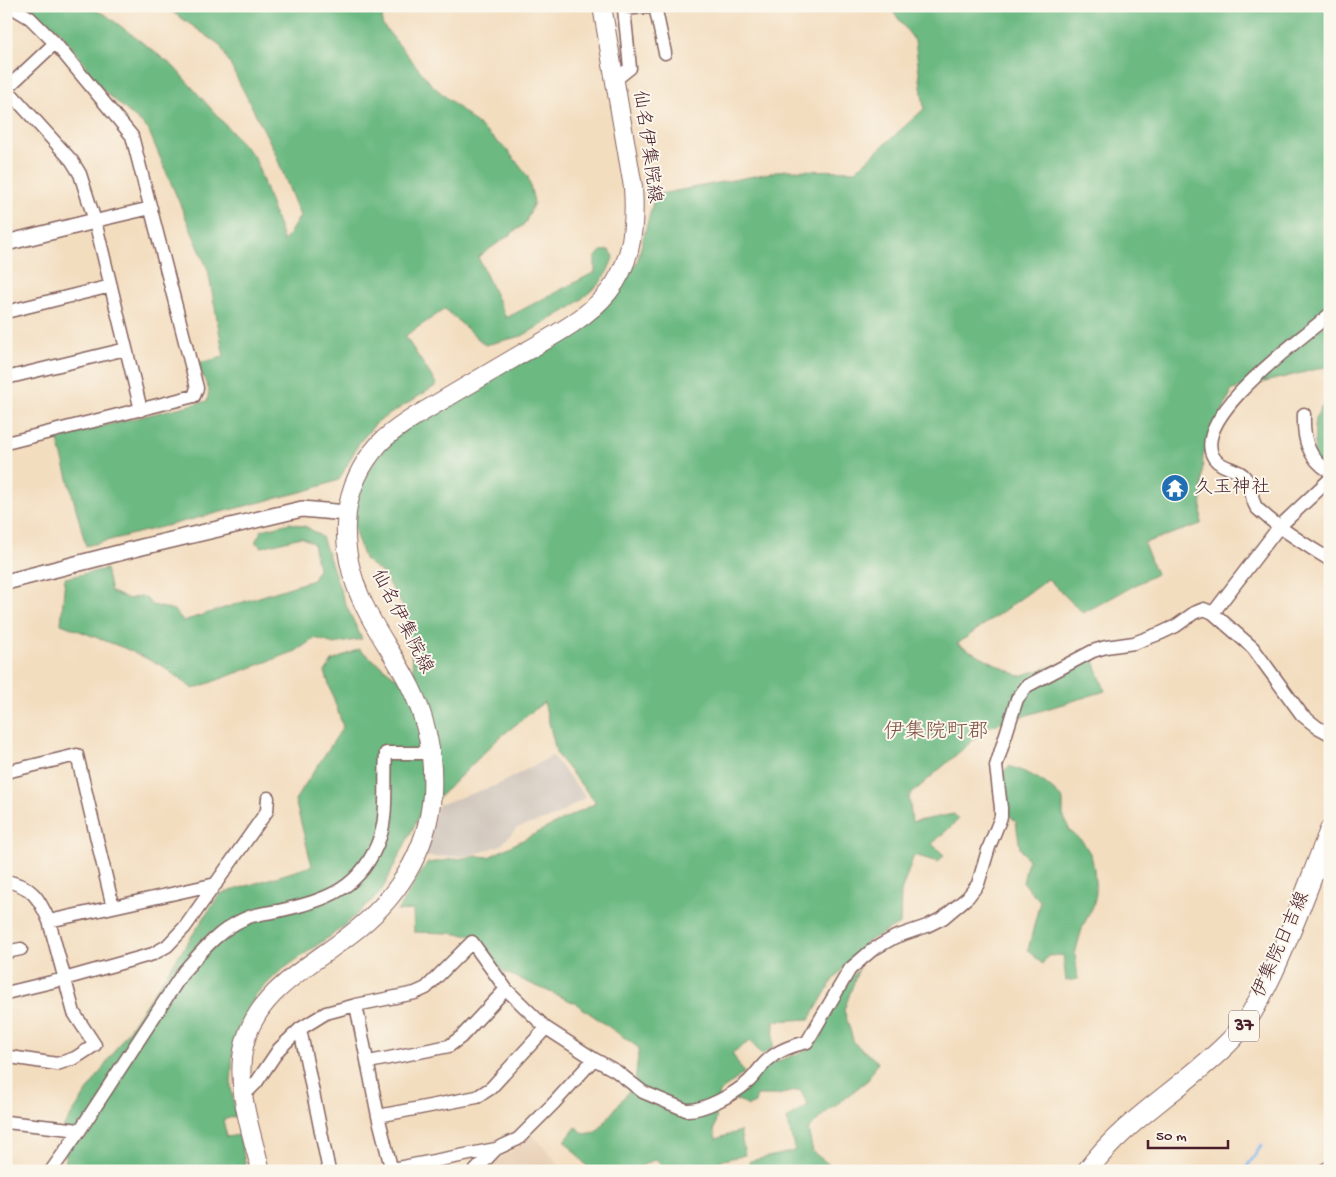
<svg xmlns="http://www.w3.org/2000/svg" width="1336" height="1177" viewBox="0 0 1336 1177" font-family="'Gochi Hand','Klee One',sans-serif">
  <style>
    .built { fill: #e8cfb6 }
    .industrial { fill: #cdc2b9 }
    .forest { fill: #6cb982; stroke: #5b6c56 }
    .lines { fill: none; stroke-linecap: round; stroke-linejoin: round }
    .stream { stroke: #7fb6ee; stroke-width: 3 }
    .minor-casing { stroke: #85625f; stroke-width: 15 }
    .tertiary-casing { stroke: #85625f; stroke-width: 18 }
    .secondary-casing { stroke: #85625f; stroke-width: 20 }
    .primary-casing { stroke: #85625f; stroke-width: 22 }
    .minor { stroke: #fff; stroke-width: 12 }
    .tertiary { stroke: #fff; stroke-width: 15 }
    .secondary { stroke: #fff; stroke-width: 18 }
    .primary { stroke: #fff; stroke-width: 20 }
    .labels { text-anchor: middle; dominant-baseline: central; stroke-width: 4; stroke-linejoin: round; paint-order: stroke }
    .shield { fill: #fbf7ec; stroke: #7f6065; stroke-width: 1 }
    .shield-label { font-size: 18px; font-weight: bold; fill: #4a1f2b }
    .street-label { font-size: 19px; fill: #4a1f2b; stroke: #fbf7ec }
    .poi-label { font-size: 19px; fill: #4a1f2b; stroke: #fbf7ec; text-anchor: start }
    .quarter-label { font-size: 21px; fill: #7d4f40; stroke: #fbf7ec }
  </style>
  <rect width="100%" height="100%" fill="#fbf7ec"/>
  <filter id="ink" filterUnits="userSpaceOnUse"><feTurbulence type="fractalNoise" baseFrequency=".02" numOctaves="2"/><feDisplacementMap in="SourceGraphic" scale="10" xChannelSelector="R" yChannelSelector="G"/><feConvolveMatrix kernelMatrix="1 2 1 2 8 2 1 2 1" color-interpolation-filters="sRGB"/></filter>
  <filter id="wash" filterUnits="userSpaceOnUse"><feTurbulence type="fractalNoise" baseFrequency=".0096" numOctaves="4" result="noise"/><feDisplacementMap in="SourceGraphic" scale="20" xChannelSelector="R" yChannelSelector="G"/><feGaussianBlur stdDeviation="1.12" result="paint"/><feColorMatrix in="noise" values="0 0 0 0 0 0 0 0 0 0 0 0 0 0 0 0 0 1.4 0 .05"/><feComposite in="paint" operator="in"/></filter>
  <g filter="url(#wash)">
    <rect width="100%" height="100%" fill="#f3ddbf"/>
    <path class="built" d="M532,1134L565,1171H496L489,1163L509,1153Z"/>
    <path class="industrial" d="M552,756L586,797L554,817L517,828L501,845L470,856L423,857L438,805L497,785Z"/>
    <path class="forest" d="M24,6H86L106,15L173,66L255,158L284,242L300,216L273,148L220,45L164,6H383L382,24L431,84L508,151L528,177L534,202L525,224L478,257L506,318L595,272V258L601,251L609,250L614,256L607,272L599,284L572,307L522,336L485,345L445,309L405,336L437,385L377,422L359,443L339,480L305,491L86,546L57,437L207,401L209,390L198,363L224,357L208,270L148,129L102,89L60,31Z
      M889,6H1330V366L1232,390L1203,456L1201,524L1144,543L1156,574L1083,613L1048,579L957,644L1019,676L1092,655L1105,691L988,727L909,796L912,822L954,814L958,820L932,844L944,855L938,862L914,855L901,892L900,924L866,942L832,981L810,1019L774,1021L773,1047L762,1055L750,1041L732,1053L744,1073L720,1092L714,1131L716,1139L740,1131L745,1155L719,1161L720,1171H667L656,1159L631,1171H591L565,1141L576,1127L584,1134L597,1132L635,1083L639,1048L575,1003L502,971L474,936L449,933L414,932L413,910L397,911L427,863L478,856L489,857L596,803L557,755L544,702L499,738L418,818L381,892L343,927L279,972L256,995L241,1021L235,1036L233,1051L231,1087L236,1116L223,1120L227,1137L239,1135L247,1171H66L64,1126L220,894L312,866L295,800L343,727L325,672L332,661L359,649L401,681L414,674L405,610L382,573L364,559L355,532L354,505L370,466L394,437L613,297L637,262L655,195L785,170L855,171L924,109L915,41Z
      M1330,394V495L1328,494L1314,465L1315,418Z
      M290,523L307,527L322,537L345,603L362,639L334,644L315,638L296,651L193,689L161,665L124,648L61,624L65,578L106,569L111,592L129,599L139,596L146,598L152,605L174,610L183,621L313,580L318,568L313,543L301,537L262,547L255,542L262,530Z
      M1009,766C1034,775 1044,780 1063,799V815L1070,831L1083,842L1091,855L1094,869L1096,893L1094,904L1082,928L1075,954L1078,979L1066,981L1063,955L1048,956L1042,964L1028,950L1040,901L1023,883L1028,860L1020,848L1016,822L1007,813L1002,773Z
      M859,968L844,1010L854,1043L878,1062L868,1080L824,1114L808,1130L813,1152L837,1171H744L750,1161L795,1151L787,1119L808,1105L800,1090L777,1095H757L755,1103L748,1106L741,1101L732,1099L770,1064L810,1049L821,1037L839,995Z"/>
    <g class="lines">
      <path class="stream" d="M1244,1171L1262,1145"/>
    </g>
  </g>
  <g filter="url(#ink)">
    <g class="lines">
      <g class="minor-casing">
        <path id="minor" d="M615,80L630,68L624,9L655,6L665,53
          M6,88L72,161L80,174L95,221L141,410
          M6,89L55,43
          M95,221L151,208
          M6,312L111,286
          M1330,314C1304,337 1188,418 1214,458C1221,468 1235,468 1243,475C1253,485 1250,497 1256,507C1258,510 1264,514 1267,517C1286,533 1308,546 1330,560
          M6,378L126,349
          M1304,414C1303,440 1308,458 1330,472
          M6,443L194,396L197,388L132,136L55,43L30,18L10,6
          M1213,613L1279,527L1330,479
          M6,772L77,755L113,907L49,921C39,898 32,886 6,881
          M113,907L216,884
          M6,952L21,949
          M6,993L64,979L153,954L167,946L185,927L267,811L268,798
          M356,1005L378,1116L392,1171
          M300,1029L329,1171
          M6,1058L10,1057L57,1064L75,1058L95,1045L74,1013L49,921
          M369,1062L449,1046L461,1037L506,989
          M244,1095L256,1083L279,1049L300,1029L326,1013L356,1005L415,993L426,988L472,942L506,989L546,1028L594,1059L616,1071L643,1092L686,1110C704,1111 734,1094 748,1082C756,1075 761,1065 769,1059C780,1049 793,1046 807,1042L850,969L872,950L895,937L927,926L943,918L968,897L978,884L989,847L1001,817V808L996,766L1017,699L1027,686L1093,651L1106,647L1134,643L1161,633L1176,626L1194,613L1204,609L1213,613L1253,648L1302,715L1317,727L1330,734
          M378,1116L477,1097L491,1088L546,1028
          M6,1122L80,1130
          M392,1169L496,1149
          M51,1171L80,1130L184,971C202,951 219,930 244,919C254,914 267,913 278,911C327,900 362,889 380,837C388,815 384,778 386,753H430
          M475,1171L496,1149L518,1139L554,1103L594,1059
          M1323,1171L1330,1167"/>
      </g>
      <g class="tertiary-casing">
        <path id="tertiary" d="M6,243L95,221
          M6,582L142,547L302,509L346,513"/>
      </g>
      <g class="secondary-casing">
        <path id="secondary" d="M261,1171C251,1131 235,1086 244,1046C256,991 311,966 351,934C396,900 428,852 432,794C434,758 427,721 411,688C399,663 382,640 369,615C339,559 334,494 379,444C389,433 402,425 414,417C448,397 482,377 516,357C596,312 640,290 633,187L602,6"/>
      </g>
      <g class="primary-casing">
        <path id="primary" d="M1087,1171C1126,1118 1185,1087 1230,1041C1249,1022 1260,998 1272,974C1294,927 1311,878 1330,830"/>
      </g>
      <use href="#minor" class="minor"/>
      <use href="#tertiary" class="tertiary"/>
      <use href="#secondary" class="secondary"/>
      <use href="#primary" class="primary"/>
    </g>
  </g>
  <defs>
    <g id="temple-disc" transform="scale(1.4375)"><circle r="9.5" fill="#1f6fb2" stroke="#fbf7ec"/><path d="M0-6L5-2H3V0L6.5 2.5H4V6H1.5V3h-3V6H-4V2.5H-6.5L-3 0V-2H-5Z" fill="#fff"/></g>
  </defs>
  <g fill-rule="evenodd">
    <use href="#temple-disc" x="1175" y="488"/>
  </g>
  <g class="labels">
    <rect class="shield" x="1229" y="1010.5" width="30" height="31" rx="4"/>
    <g class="shield-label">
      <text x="1244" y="1026">37</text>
    </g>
    <g class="street-label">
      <text transform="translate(646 147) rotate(82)">仙名伊集院線</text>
      <text transform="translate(401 622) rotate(63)">仙名伊集院線</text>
      <text transform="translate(1282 945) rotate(-66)">伊集院日吉線</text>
    </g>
    <g class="poi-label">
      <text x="1194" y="488">久玉神社</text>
    </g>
    <g class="quarter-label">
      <text x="936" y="733">伊集院町郡</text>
    </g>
  </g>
  <rect width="1336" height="1177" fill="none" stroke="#fbf7ec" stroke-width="25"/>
  <path d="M1148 1140v8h80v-8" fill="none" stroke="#4a1f2b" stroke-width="2.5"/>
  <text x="1156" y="1140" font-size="15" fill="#4a1f2b" stroke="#fbf7ec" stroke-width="4" paint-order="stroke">50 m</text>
</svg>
